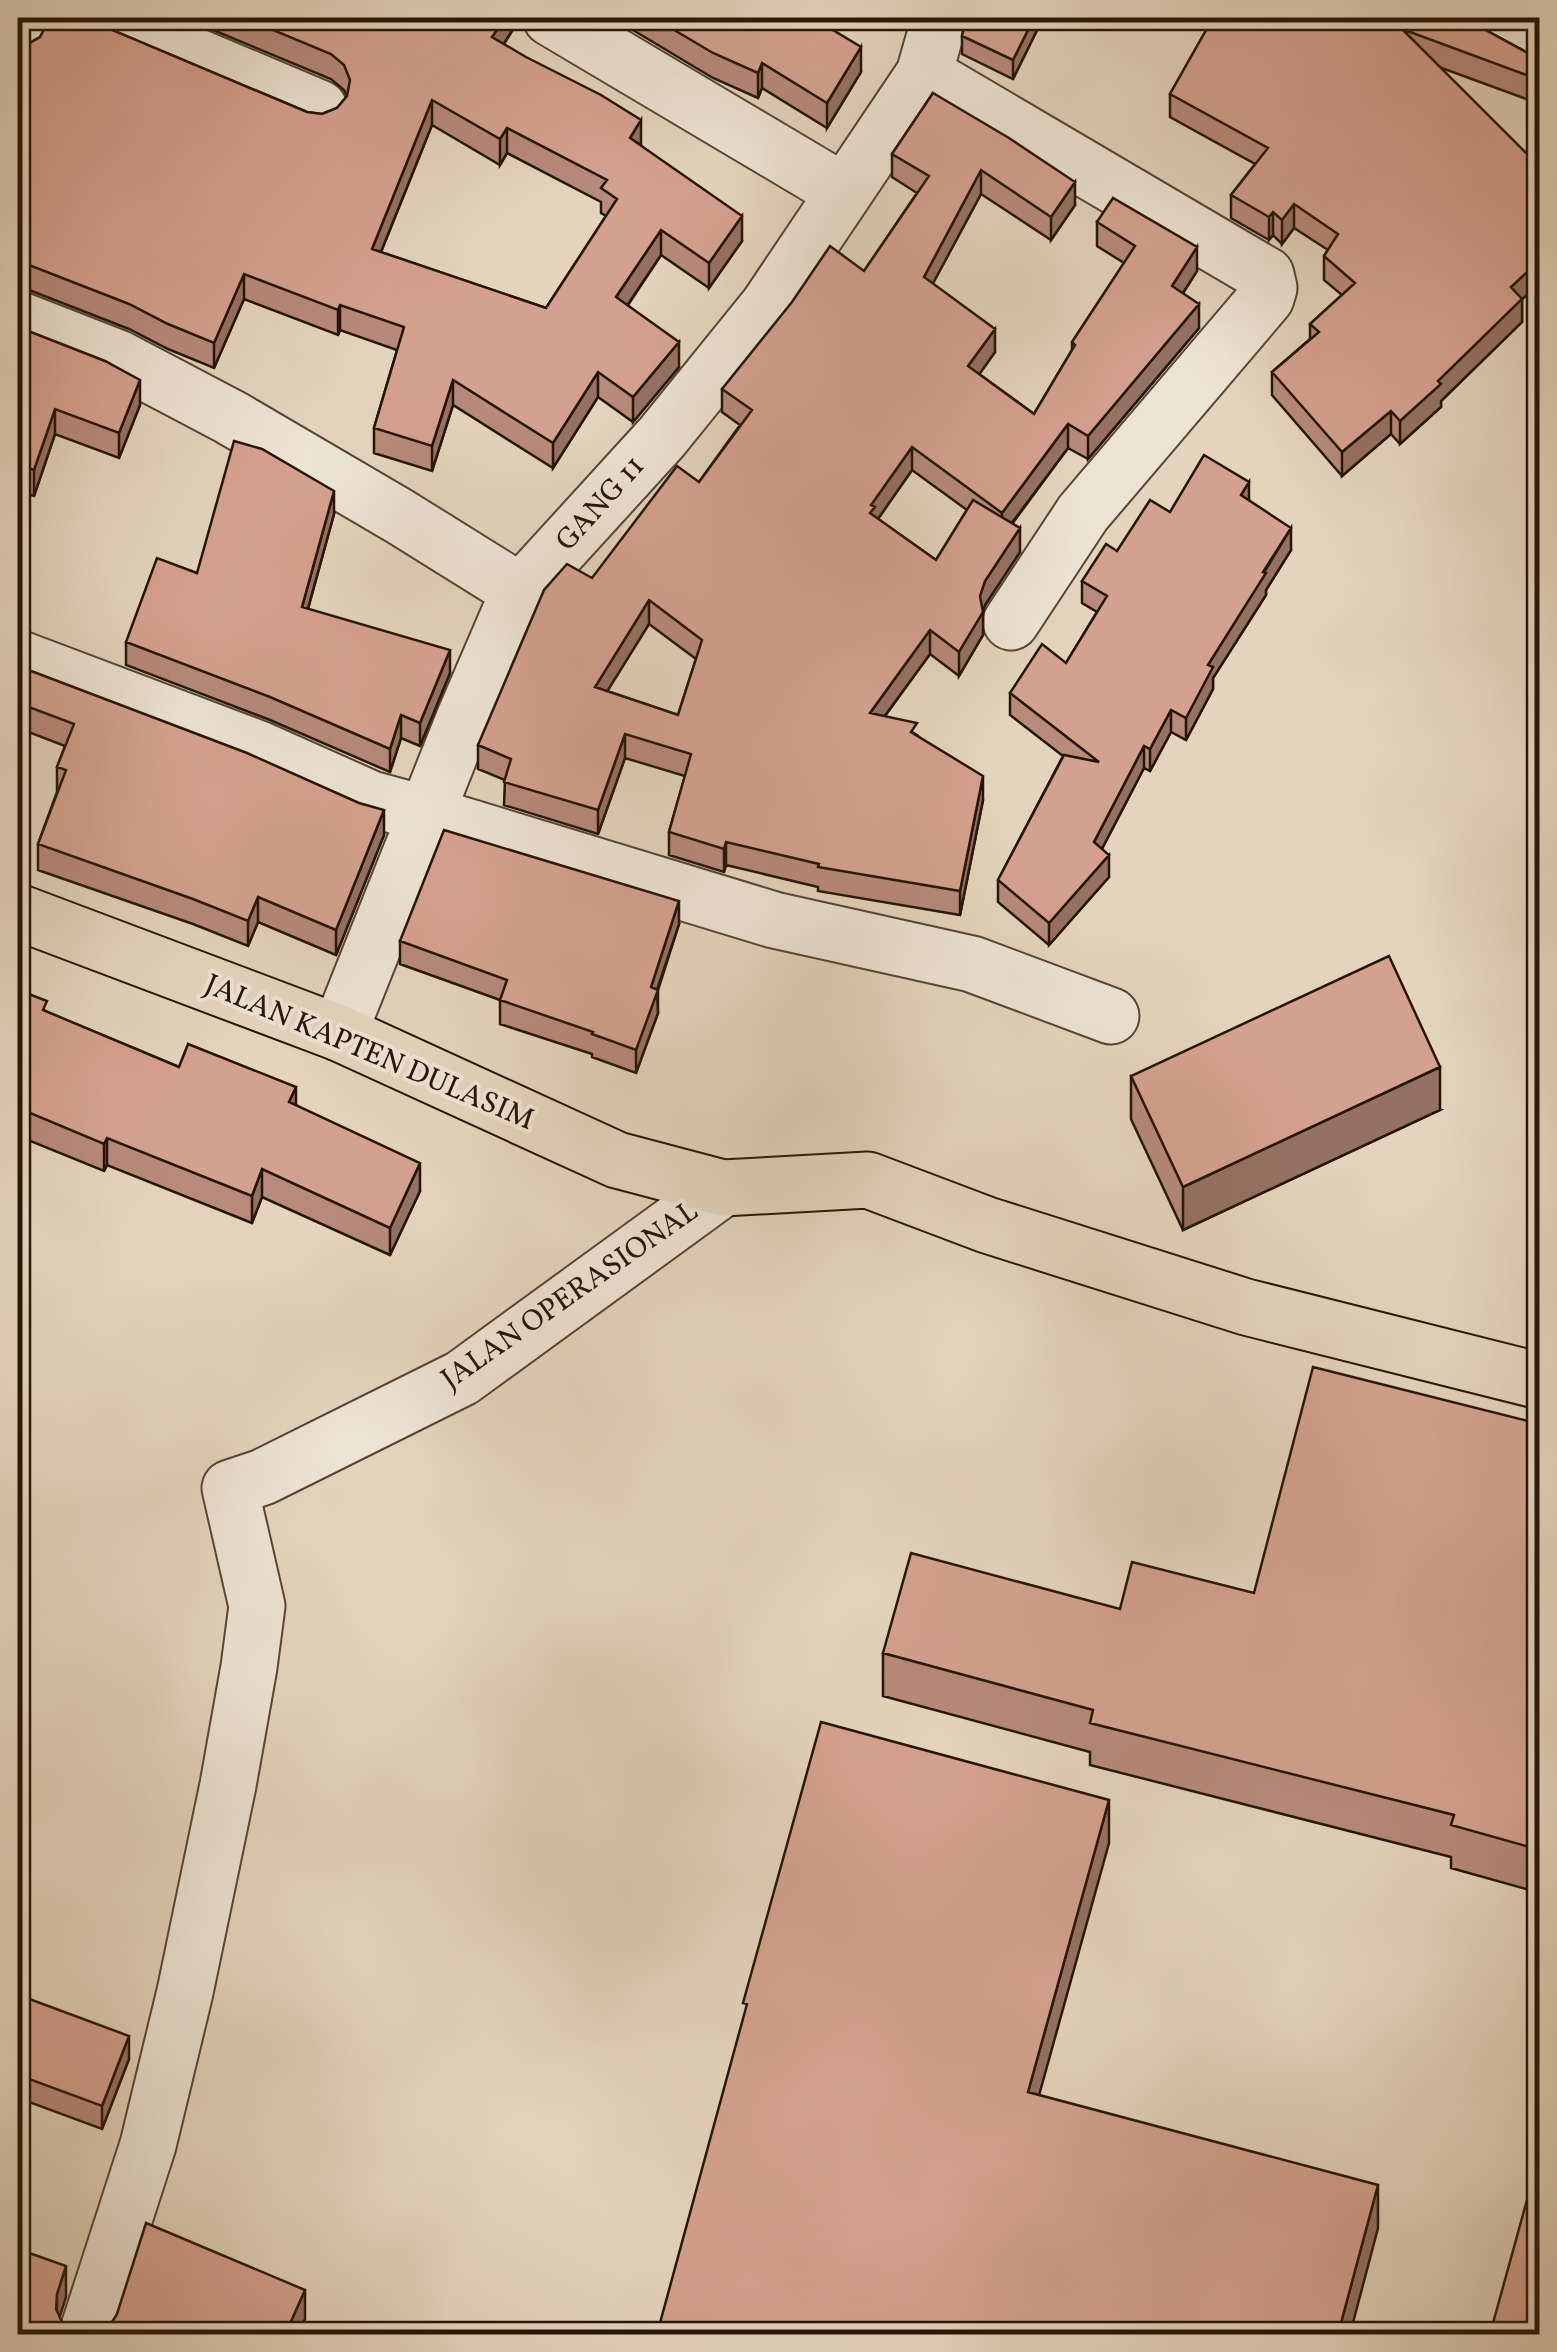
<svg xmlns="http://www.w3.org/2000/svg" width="1557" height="2352" viewBox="0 0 1557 2352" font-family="Vollkorn,serif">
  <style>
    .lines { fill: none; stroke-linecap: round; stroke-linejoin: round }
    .minor-casing { stroke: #564535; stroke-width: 59 }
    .major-casing { stroke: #261508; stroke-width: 59 }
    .minor { stroke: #ede3d4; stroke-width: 55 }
    .major { stroke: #e4d4bd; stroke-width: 55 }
    .wall { fill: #b78a7b; stroke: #261508; stroke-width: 2.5; fill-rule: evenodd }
    .shaded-wall { fill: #957164; stroke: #261508; stroke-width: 2.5 }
    .building { fill: #d5a18f; stroke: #261508; stroke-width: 2.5; fill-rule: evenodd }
    .labels { text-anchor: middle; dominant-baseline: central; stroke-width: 8; stroke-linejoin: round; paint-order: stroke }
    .street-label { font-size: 30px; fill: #261508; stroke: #ede3d4 }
  </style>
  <rect width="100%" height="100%" fill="#e4d4bd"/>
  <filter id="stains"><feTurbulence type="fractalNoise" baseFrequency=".002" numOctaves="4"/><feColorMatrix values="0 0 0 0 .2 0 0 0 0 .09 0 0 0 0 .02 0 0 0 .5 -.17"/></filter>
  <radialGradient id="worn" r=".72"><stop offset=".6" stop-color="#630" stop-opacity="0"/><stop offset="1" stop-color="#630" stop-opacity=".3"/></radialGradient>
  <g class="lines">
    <g class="minor-casing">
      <path id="minor" d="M105,18L319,108
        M551,18L844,192
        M1485,18L1540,48
        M18,40L25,18
        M924,74L1266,275L1269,288L1266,298L1083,513L1011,622
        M18,319L118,358L230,417L399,516L521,592
        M18,658L259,749L371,799L426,814L774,920L972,964L1111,1016
        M339,1033L464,719L517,596L662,437L768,306L924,74L940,18
        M87,2334L148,2145L185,1992L228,1785L249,1667L257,1606L230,1488L263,1477L462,1378L723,1188"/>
    </g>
    <g class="major-casing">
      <path id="major" d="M18,912L339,1033L617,1160L723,1188L868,1180L987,1225L1246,1307L1540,1381"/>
    </g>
    <use href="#minor" class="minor"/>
    <use href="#major" class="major"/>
  </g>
  <path class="wall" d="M184,18H520L504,44L641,146L742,241L709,288L661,255L628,305L679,367L633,422L598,397L553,468L453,405L432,471L374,453V428L397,350L340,330L338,335L244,299L214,368L168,349L129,329L29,290L18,289V45H26L40,37L48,24L93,22L307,112L322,114L337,108L347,96L344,90L331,79ZM432,125L500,165L507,153L601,202V213L606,216L546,308L381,252Z
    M633,18H813L861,72L827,128L762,88L758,98L713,78L633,30Z
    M966,18H1043L1013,79L962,54V36Z
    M1213,18L1469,21L1526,52L1540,55V104L1439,67L1540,167V284L1522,299V322L1441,401V407L1400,444L1391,434L1342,476L1272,395V372L1310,339V324L1342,295L1324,280V256L1328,250L1294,228L1282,244L1273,235L1269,240L1231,218V195L1255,164L1170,117V94Z
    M933,93L1075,205L1051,240L981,194L933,283L995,352L979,374L1034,414L1072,350V342L1124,263L1097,246V222L1197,271L1183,293L1199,328L1088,459L1068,448L1012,524L1020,552L985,605L983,611V635L959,676L930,654L885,716L917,735L983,800L960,915L818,891V887L726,865L724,872L669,855V832L685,776L625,758L598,834L504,805L505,780L478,769V745L592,578L699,482L740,425L722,412V389L864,271L917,193L892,177V154ZM912,470L967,510L936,560L878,519ZM649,624L696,659L678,715L607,691Z
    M18,327L140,405L119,458L55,434L34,496L25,493Z
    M1249,500L1291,550L1266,590V595L1213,678V689L1186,740L1171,732L1150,771L1144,768L1102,849L1109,877L1049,945L998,902V880L1063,756L1010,715V693L1066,663L1097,612L1082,603V581L1170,512Z
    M334,514L308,609L450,673L420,746L401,738L390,772L270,720L126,665V642L197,573Z
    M18,666L384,835L336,955L258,922L248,946L193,924L38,870V844L57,792V767L65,746L18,728Z
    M679,924L658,990V1013L636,1073L592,1057V1054L500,1024V1000L400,964V941Z
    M18,990L47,1012L179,1067L296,1105L420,1191L390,1255L262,1197L252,1223L107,1165L104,1171L18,1136Z
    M1131,1076L1440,1110L1183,1230L1131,1119Z
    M1540,1424V1893L1451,1868V1857L1090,1765V1752L883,1696V1653L1120,1609L1254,1593Z
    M18,2015L129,2059L102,2129L18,2098Z"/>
  <path class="shaded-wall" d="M505,18H520L492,62V37Z
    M1034,18H1043L1013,79V60Z
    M861,47V72L827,128V103Z
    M762,63V88L758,98V73Z
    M432,100V125L372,274V249Z
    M641,120V145L630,138Z
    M507,128V153L500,165V139Z
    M981,170V194L924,300V277Z
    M1075,182V205L1051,240V217Z
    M1294,204V228L1282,244V220Z
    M1273,212V235L1269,240V217Z
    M742,216V241L709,288V263Z
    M661,230V255L616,322V297Z
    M1197,247V271L1172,310V286Z
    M1540,260V284L1522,299V322L1441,401V407L1400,444V421L1438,381L1511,287Z
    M244,274V299L214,368V343Z
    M1199,304V328L1088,459V436Z
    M340,305V330L338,335V310Z
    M995,329V352L968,390V366Z
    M679,342V367L633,422V397Z
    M598,372V397L553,468V443Z
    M140,380V405L119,458V433Z
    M453,380V405L432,471V446Z
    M55,409V434L34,496V470Z
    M1391,411V434L1342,476V452Z
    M1068,424V448L1002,536V513Z
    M912,447V470L875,523L870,513L871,505Z
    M25,467V493L18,512V487Z
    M1249,482V504L1241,495Z
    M334,491V514L302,630V607Z
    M1020,528V552L985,605L982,613L983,612V635L959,676V652L985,581Z
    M1291,528V550L1266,590V595L1213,678V689L1186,740V718L1208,665Z
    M649,600V624L595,711V687Z
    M930,630V654L870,736V713Z
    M450,650V673L420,746V723Z
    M1171,710V732L1150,771V749Z
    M401,715V738L390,772V749Z
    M625,734V758L598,834V810Z
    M1144,746V768L1094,864V842Z
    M983,776V800L960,915V891Z
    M384,810V835L336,955V930Z
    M726,842V865L724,872V849Z
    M1109,855V877L1049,945V923Z
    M258,897V922L248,946V921Z
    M679,901V924L657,990L658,1013L636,1073V1050L651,987Z
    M1440,1067V1110L1183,1230V1187Z
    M296,1087V1114L289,1102Z
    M107,1138V1165L104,1171V1144Z
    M420,1163V1191L390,1255V1228Z
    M262,1169V1197L252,1223V1196Z
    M1109,1800V1843L1028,2135V2092Z
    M129,2036V2059L102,2129V2106Z
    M1378,2185V2228L1350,2334H1338Z
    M66,2266V2297L57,2325V2294Z
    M305,2290V2319L298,2334L288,2328Z"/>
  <path class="building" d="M50,18H88L93,22L307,112L322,114L337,108L347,96L350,80L344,65L331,54L244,18H505L492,37L526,57L601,95L641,120L630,138L742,216L709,263L661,230L616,297L679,342L633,397L598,372L553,443L453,380L432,446L374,428L404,327L340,305L338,310L244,274L214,343L168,324L129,304L29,265L18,264V45H26L40,37ZM432,100L500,139L507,128L607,180L601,188L617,199L546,308L372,249Z
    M654,18H813L861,47L827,103L762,63L758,73L713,53Z
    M966,18H1034L1013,60L962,36Z
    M1213,18H1465L1469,21L1526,52L1540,55V80L1402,29L1540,167V260L1511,287L1522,299L1438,381L1441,384L1400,421L1391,411L1342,452L1272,372L1319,332L1310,324L1355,283L1324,256L1338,234L1294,204L1282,220L1273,212L1269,217L1231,195L1268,148L1170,94Z
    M933,93L1009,138L1075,182L1051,217L981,170L924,277L995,329L968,366L1034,414L1075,345L1072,342L1135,246L1097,222L1113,198L1197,247L1172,286L1199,304L1088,436L1068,424L1002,513L912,447L871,505L875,507L870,513L936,560L973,500L1020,528L985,581L980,596L983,612L959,652L930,630L870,713L917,723L911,732L983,776L960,891L818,867L819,864L726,842L724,849L669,832L691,754L625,734L598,810L504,782L511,759L478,745L544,590L567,564L592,578L677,466L699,482L752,410L722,389L792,302L830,246L864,271L929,176L892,154ZM649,600L702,640L678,715L595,687Z
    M18,327L105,361L140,380L119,433L55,409L34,470L25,467L18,487Z
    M234,441L262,449L334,491L302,607L450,650L420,723L401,715L390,749L270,697L126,642L157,558L197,573Z
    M1204,455L1249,482L1241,495L1291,528L1263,572L1266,573L1208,665L1213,667L1186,718L1171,710L1150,749L1144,746L1094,842L1109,855L1049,923L998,880L1064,755L1099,762L1010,693L1042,644L1066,663L1107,596L1082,581L1106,544L1117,551L1150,500L1170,512Z
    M18,666L247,753L359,803L384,810L336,930L258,897L248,921L193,899L38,844L66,770L57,767L74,724L18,703Z
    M444,830L679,901L651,987L658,990L636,1050L592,1034L593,1032L500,1000L507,980L400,941Z
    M1389,956L1440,1067L1183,1187L1131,1076Z
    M18,990L47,1001L43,1010L179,1067L188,1044L296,1087L289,1102L420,1163L390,1228L262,1169L252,1196L107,1138L104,1144L18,1108Z
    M1313,1367L1540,1424V1850L1451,1825L1454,1815L1090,1723L1093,1710L883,1653L911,1553L1120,1609L1132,1562L1254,1593Z
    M821,1722L1109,1800L1028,2092L1378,2185L1338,2334H657L747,2004L743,2003Z
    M24,1997L129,2036L102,2106L18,2075V2015Z
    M1540,2153V2334H1490Z
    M146,2223L305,2290L288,2328L303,2334H109L102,2331L109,2327L117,2314Z
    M18,2249L66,2266L57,2294L56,2309L62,2322L58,2334H18Z"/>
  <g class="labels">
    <g class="street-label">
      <text transform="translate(601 504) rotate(-48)">GANG 11</text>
      <text transform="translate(369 1053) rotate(23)">JALAN KAPTEN DULASIM</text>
      <text transform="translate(570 1296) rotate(-35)">JALAN OPERASIONAL</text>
    </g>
  </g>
  <rect width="1557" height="2352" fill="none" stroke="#e4d4bd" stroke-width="60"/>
  <rect x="20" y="20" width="1517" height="2312" fill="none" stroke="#261508" stroke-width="5"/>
  <rect x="30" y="30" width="1497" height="2292" fill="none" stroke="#261508" stroke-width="2.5"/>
  <rect width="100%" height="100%" filter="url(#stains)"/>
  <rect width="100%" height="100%" fill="url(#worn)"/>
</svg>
